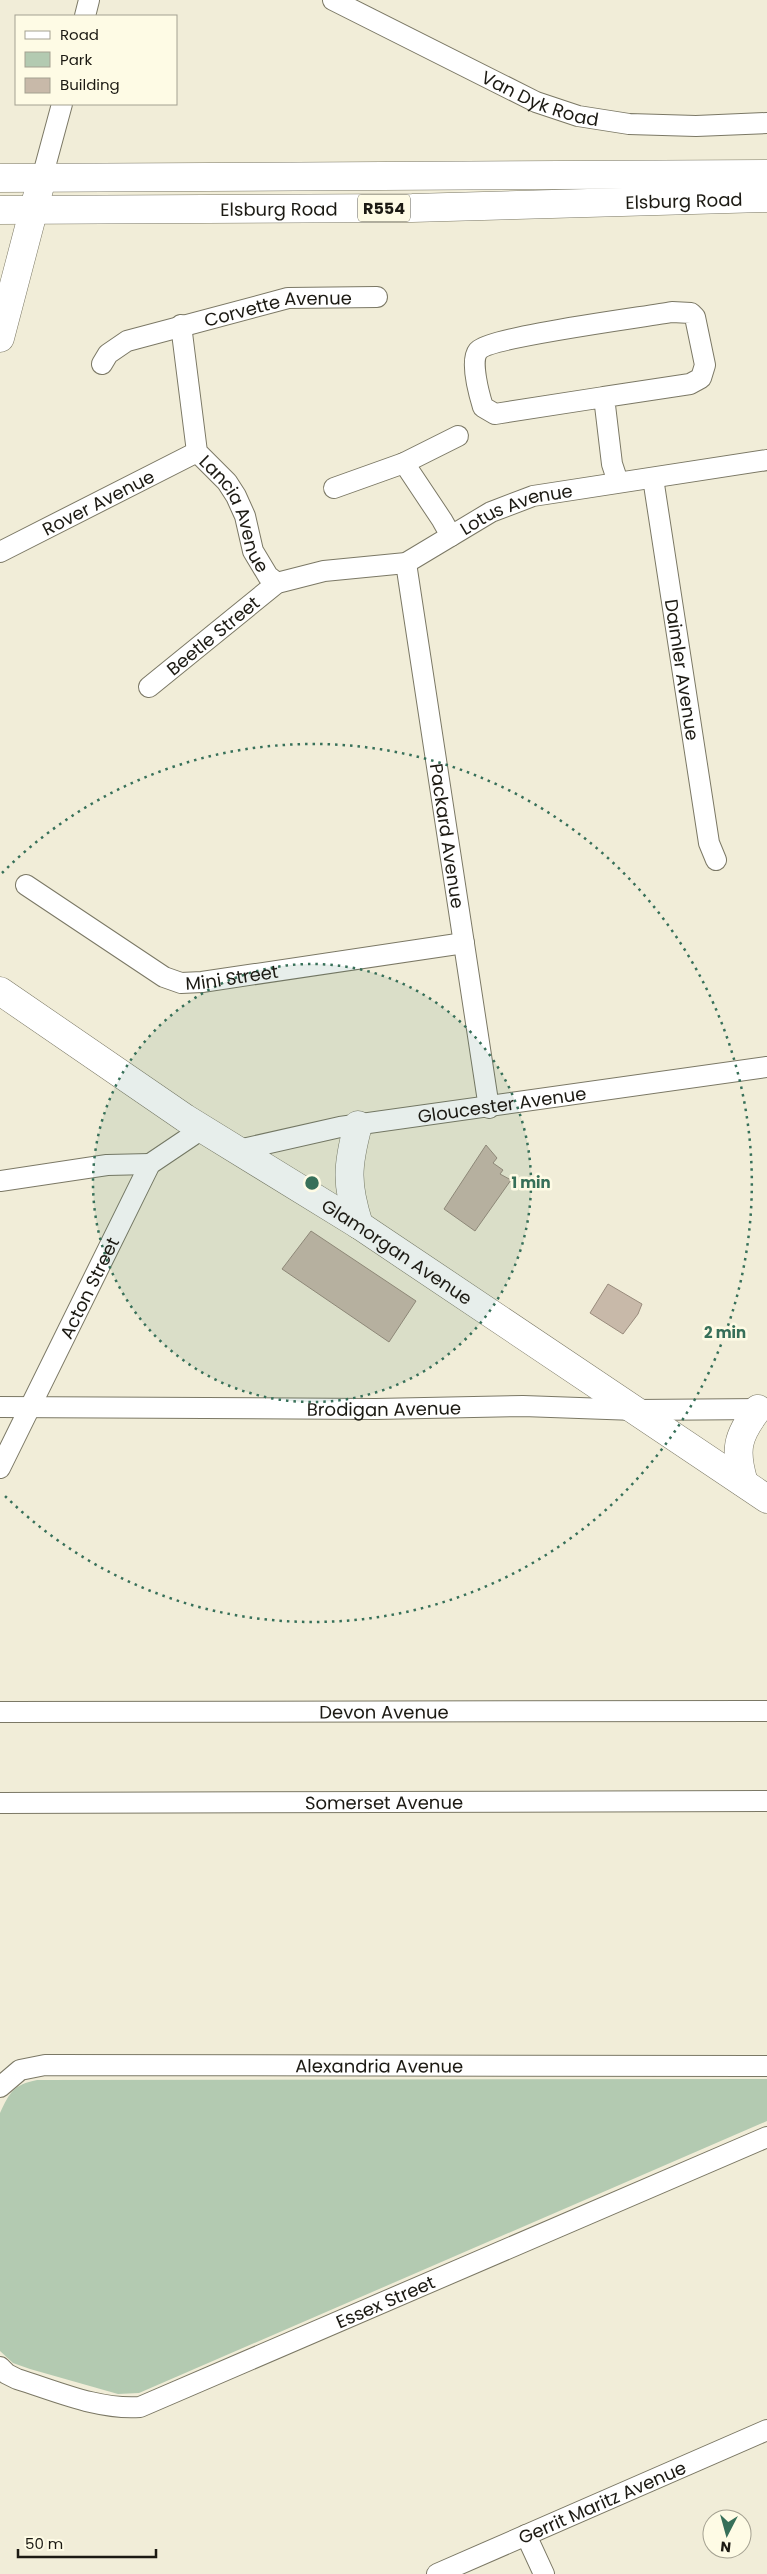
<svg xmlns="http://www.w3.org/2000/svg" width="767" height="2574" viewBox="0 0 767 2574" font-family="Poppins,sans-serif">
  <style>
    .green { fill: #b3cab1 }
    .building { fill: #c8b9a9; stroke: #998b7c }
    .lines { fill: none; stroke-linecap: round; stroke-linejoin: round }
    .street-casing { stroke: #7b7865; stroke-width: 22 }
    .secondary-casing { stroke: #7b7865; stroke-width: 29 }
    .primary-casing { stroke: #7b7865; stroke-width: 29 }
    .street { stroke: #fff; stroke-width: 20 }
    .secondary { stroke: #fff; stroke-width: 28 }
    .primary { stroke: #fff; stroke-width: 28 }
    .ring { fill: none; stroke: #377059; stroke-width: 2.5; stroke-dasharray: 2.5 5 }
    .labels { text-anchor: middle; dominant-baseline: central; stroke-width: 5; stroke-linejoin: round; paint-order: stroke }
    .shield { fill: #fefbe5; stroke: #605e52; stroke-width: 1 }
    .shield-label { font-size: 16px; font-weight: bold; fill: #1c1a13 }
    .street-label { font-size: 18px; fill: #1c1a13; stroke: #fefbe5 }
    .centre { fill: #377059; stroke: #fefbe5; stroke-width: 2.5 }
    .ring-label { font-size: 15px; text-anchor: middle; font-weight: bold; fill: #377059; stroke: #fefbe5; stroke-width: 5; stroke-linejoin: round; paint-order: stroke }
  </style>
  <rect width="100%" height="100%" fill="#f1edd8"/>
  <path class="green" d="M767,2079V2121L139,2393L118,2394L30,2369L13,2363L0,2351V2113C10,2092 13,2085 37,2080Z"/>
  <path class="building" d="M486,1145L497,1158L493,1163L503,1170L500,1174L511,1180L475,1231L444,1209Z
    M311,1231L416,1301L389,1342L282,1269Z
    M608,1284L642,1304L638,1314L623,1334L590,1313Z"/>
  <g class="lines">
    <g class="street-casing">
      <g id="street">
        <path id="s1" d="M333,0L536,102L578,116L629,124L696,126L767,123"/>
        <path d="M85,16L89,0"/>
        <path d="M42,178L62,104"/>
        <path id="s2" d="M181,325L197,452L227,482L236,496L245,516L253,551L268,576L277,583"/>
        <path id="s3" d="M102,364L108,354L127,341L288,298L377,297"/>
        <path d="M604,397L690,384L701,378L705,365L695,317L691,313L672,312C645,317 489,337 478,351C470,361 479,394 483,407L495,414L604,397L612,464L618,482"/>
        <path d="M404,463L442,520L451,536"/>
        <path id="s4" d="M653,478L709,843L716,860"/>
        <path d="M334,488L404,463L458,436"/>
        <path id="s5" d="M0,552L197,452"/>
        <path id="s6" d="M406,563L489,1108"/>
        <path id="s7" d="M149,687L277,583L324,571L406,563L491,512L533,496L767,460"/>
        <path id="s8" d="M26,885L164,977L181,983L202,982L464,943"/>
        <path id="s9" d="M238,1150L340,1127L767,1067"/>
        <path d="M0,1181L107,1165L150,1164"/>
        <path id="s10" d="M0,1407L376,1409L523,1406L635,1410L767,1409"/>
        <path id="s11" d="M0,1468L150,1164L202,1129"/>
        <path id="s12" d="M0,1712L767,1711"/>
        <path id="s13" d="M0,1803L767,1801"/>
        <path id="s14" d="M0,2087L20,2070L45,2065L767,2066"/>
        <path id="s15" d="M0,2367L7,2374L17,2379C56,2391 98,2410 140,2407L767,2137"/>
        <path d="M526,2535L544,2574"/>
        <path id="s16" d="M437,2574L767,2430"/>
      </g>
    </g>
    <g class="secondary-casing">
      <g id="secondary">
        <path d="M0,338L42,178"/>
        <path id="s17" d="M0,991L185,1118L359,1225L767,1499"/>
        <path d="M358,1125C347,1166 346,1184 359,1225"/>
        <path d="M744,1483C734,1450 737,1436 758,1409"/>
      </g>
    </g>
    <g class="primary-casing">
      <g id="primary">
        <path d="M0,178L767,174"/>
        <path id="s18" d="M0,210L412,208L767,198"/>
      </g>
    </g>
    <use href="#street" class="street"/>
    <use href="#secondary" class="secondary"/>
    <use href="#primary" class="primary"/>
  </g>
  <circle cx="312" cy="1183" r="219" fill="#377059" fill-opacity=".12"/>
  <g class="ring">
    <circle cx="312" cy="1183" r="219"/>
    <path d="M2 873A439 439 0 1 1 2 1493"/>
  </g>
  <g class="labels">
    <rect class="shield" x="358" y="194.5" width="52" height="27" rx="4"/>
    <g class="shield-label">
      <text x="384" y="208">R554</text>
    </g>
    <g class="street-label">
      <text stroke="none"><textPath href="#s1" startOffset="230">Van Dyk Road</textPath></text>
      <text stroke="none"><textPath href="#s18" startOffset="684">Elsburg Road</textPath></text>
      <text stroke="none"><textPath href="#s18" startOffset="279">Elsburg Road</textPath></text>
      <text stroke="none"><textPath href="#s3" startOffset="190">Corvette Avenue</textPath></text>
      <text stroke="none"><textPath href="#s5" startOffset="110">Rover Avenue</textPath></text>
      <text stroke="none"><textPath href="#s7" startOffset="420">Lotus Avenue</textPath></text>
      <text stroke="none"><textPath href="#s2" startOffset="202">Lancia Avenue</textPath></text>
      <text stroke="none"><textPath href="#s7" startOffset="82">Beetle Street</textPath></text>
      <text stroke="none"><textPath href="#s4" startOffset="194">Daimler Avenue</textPath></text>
      <text stroke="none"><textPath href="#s6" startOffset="276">Packard Avenue</textPath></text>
      <text stroke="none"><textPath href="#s8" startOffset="235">Mini Street</textPath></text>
      <text stroke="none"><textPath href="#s9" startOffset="268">Gloucester Avenue</textPath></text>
      <text stroke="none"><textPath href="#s17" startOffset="475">Glamorgan Avenue</textPath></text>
      <text stroke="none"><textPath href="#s11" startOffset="201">Acton Street</textPath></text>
      <text stroke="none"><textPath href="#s10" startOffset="384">Brodigan Avenue</textPath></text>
      <text stroke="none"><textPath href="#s12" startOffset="384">Devon Avenue</textPath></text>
      <text stroke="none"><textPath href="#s13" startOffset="384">Somerset Avenue</textPath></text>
      <text stroke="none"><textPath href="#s14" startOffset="386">Alexandria Avenue</textPath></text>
      <text stroke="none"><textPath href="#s15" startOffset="415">Essex Street</textPath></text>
      <text stroke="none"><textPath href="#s16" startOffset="180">Gerrit Maritz Avenue</textPath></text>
    </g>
  </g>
  <circle cx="312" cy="1183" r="8" class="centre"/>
  <g class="ring-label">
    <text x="531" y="1188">1 min</text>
    <text x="725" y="1338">2 min</text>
  </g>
  <rect x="15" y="15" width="162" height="90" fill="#fefbe5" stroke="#a4a191"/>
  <rect x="25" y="31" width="25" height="8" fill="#ffffff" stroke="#a4a191"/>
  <text x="60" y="40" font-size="15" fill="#1c1a13">Road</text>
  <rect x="25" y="52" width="25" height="15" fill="#b3cab1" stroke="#a4a191"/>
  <text x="60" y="65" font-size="15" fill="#1c1a13">Park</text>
  <rect x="25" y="78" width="25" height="15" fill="#c8b9a9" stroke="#a4a191"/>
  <text x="60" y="90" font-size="15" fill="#1c1a13">Building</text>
  <g transform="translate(727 2534) rotate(186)"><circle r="24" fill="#fefbe5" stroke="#a4a191"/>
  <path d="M0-4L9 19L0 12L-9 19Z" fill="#377059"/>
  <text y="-8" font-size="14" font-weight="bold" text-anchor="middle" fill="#1c1a13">N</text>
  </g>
  <path d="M18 2549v8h138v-8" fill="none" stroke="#1c1a13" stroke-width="2.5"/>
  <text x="25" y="2549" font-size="15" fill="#1c1a13" stroke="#fefbe5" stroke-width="4" paint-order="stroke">50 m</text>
</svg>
